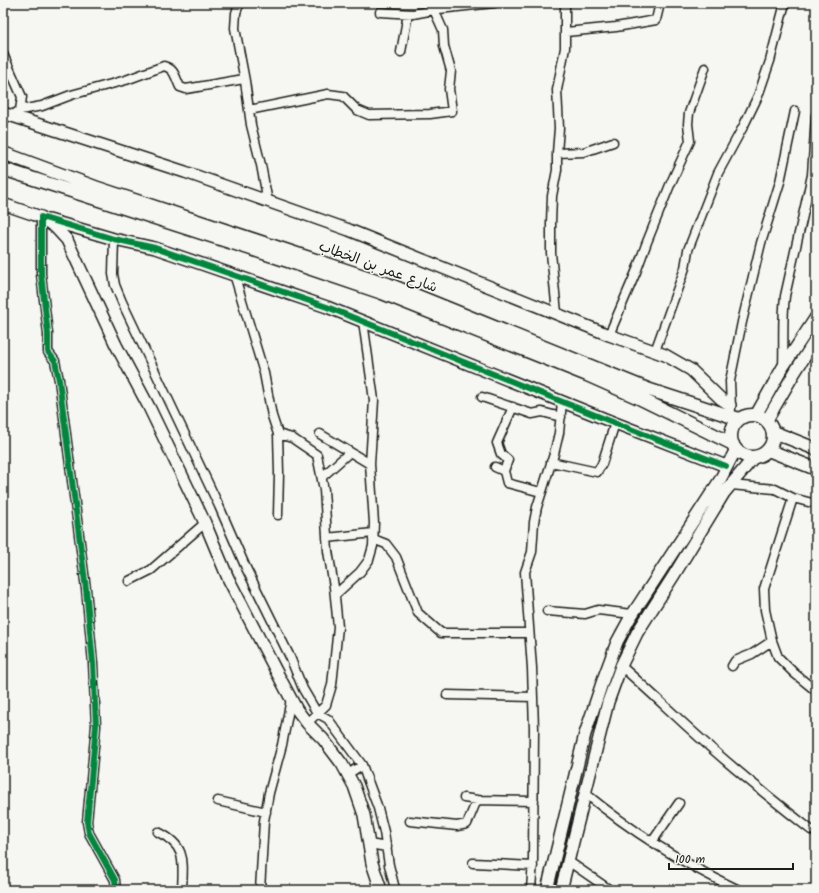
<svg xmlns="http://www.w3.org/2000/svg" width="819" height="893" viewBox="0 0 819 893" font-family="Kalam,'Playpen Sans Arabic',sans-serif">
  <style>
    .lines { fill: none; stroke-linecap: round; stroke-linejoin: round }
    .street-casing { stroke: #1c1c1c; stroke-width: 11 }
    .secondary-casing { stroke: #1c1c1c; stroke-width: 14 }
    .primary-casing { stroke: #1c1c1c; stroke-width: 15 }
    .street { stroke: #f6f6f2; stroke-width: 8 }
    .secondary { stroke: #f6f6f2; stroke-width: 11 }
    .primary { stroke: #f6f6f2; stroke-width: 12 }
    .cycleway-casing { stroke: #f6f6f2; stroke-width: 8 }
    .cycleway { stroke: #00873e; stroke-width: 6 }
    .labels { text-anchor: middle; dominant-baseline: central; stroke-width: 3; stroke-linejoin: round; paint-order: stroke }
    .street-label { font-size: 14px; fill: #1c1c1c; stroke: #f6f6f2 }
  </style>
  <rect width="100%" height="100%" fill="#f6f6f2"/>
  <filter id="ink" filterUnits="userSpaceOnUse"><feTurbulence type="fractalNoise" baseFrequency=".025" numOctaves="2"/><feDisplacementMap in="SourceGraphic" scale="8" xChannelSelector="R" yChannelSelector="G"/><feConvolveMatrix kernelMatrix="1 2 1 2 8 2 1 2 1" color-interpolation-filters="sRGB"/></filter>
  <g filter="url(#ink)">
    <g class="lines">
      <g class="street-casing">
        <path id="street" d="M241,3L238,7L236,13L235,28L245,81L251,125L261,165L268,202
          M380,12L413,14L439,9L494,3
          M566,32L616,27L656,20L660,3
          M401,52L408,14
          M3,54L22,97L20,110L16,113
          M20,110L42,106L71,95L126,80L164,66C175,69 175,77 180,87L186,89L244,79
          M249,110L328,94L343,96L357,110L369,115L430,114L452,111L449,89L451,71L444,46L443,30L434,10
          M557,153L584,152L613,142
          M41,217V274L48,334V352L55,361L59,380L86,589L93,663L96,726L87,822L89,833L115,880L116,890
          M114,239L113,274L115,285L122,302L219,506L246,568L290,657L303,689L317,713L328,719L362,765L378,808L384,832L389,865L394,885L396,890
          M234,274L264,373L272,416L278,434L279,473L278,515
          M557,313L551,253V223L552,196L557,170V153L559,128L557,90L565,48V3
          M609,335L636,272L647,242L670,185L690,141L688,124L689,113L705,68
          M655,351L685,268L688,250L718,173L744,125L758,96L770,61L785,3
          M783,366C784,343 782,320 785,296L812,175L816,115
          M482,397L532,414L542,412L561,417
          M731,409L730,381L742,322L761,243L780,182L795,111
          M278,434L292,438L317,455L324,490L328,551L334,587L338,627L332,685L326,705L307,723
          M320,434L370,464
          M551,462L597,472L602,464L615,423
          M495,467L504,471L507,483L541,492
          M504,471L508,460L501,454L497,443L513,407
          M322,477L350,452
          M731,485L775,489L793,498L816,504
          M793,498L764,589L765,610L772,641L778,657L794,673L816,691
          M327,538L373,533
          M373,539L386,544L396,557L418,613L441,633H528
          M129,581L151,570L205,523
          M335,595L360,572L369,560L373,546L374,523L370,464L374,400L363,321
          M547,611L585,614L598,610L632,614
          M621,666C645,687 668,709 691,730C729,765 770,798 811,830L816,831
          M732,666L735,661L752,654L772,641
          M447,695L533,697
          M348,774L362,765
          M585,793C632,832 684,864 739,890
          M464,798L477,800L534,801
          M218,801L266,812
          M410,821L457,826L467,824L477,800
          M158,832C187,846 183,861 182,890
          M652,842L679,803
          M369,844L387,847
          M568,861L610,890
          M473,863L533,866
          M260,890L264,821L269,793L282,745L291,699
          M531,890L533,860L534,729L532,668L525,572L532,552L534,522L537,507L554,454L559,433L562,402"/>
      </g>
      <g class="secondary-casing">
        <path id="secondary" d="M3,113L185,172L349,230L609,335L665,355L691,370L721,399L730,405
          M3,204L41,217L56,228L67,240L116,345L149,407L205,523L228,578L275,669L297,710L307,723L323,739L342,764L354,786L364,815L372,863L381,890
          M49,220L114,239L155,248L327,307L615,423L726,466
          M756,415L783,367L816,317
          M767,420L795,372L816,339
          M547,890L585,734L604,677L617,642L630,618L720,480L736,449
          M561,890L608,702L621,666L637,633L674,575L724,493L754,457"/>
      </g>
      <g class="primary-casing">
        <path id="primary" d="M3,153L95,187L388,284L650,390L739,419
          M3,169L279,258L382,293L587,375L641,399L733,444
          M731 436a21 21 0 1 1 42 0a21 21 0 1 1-42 0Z
          M773,432L816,449
          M768,450L816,469"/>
      </g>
      <use href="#street" class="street"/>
      <use href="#secondary" class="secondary"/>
      <use href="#primary" class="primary"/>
      <g class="cycleway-casing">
        <path id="cycleway" d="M116,890L115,880L89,833L87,822L96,726L93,663L86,589L59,380L55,361L48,352V334L41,274V217L114,239L155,248L327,307L615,423L726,466"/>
      </g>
      <use href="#cycleway" class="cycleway"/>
    </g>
  </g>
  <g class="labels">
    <g class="street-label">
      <text transform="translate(378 267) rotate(20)">شارع عمر بن الخطاب</text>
    </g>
  </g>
  <rect width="819" height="893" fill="none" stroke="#f6f6f2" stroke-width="16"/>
  <rect x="8" y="8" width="803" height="877" fill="none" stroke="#1c1c1c" stroke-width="1.5" filter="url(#ink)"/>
  <path d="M669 863v6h124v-6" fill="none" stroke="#1c1c1c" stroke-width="2"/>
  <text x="675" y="863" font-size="12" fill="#1c1c1c" stroke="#f6f6f2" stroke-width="3" paint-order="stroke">100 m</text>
</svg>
